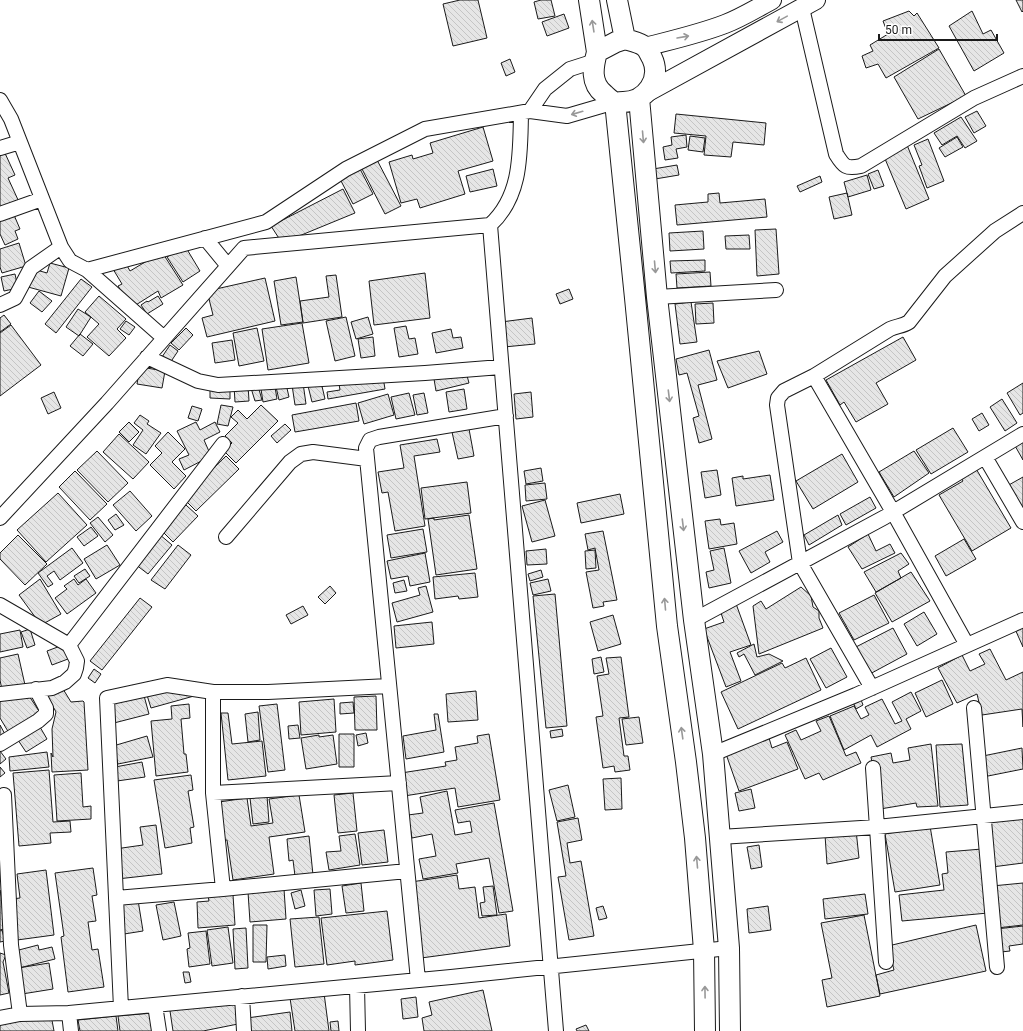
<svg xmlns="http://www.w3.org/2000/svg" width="1023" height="1031" viewBox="0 0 1023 1031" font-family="Roboto,sans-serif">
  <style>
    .building { fill: url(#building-back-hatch); stroke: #1a1a1a }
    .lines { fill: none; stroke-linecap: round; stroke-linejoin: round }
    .minor-casing { stroke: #1a1a1a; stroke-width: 16 }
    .tertiary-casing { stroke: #1a1a1a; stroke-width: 20 }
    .secondary-casing { stroke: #1a1a1a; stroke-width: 22 }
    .minor { stroke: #fff; stroke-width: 14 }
    .tertiary { stroke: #fff; stroke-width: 18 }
    .secondary { stroke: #fff; stroke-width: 20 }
    .oneway { stroke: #989898 }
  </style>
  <defs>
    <pattern id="building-back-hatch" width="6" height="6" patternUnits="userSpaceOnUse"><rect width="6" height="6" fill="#e6e6e6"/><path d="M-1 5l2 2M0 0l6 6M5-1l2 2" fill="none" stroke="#c5c5c5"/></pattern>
  </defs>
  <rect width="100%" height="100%" fill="#fff"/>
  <path class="building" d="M460,0H478L487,38L453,46L443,4Z
    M541,0H551L555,16L538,19L534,2Z
    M1016,0H1023V11L1022,12Z
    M909,11L914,16L917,13L939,48L886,78L878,64L866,68L862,56L873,51L870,45L888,34L883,21Z
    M972,11L983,34L991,30L1004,53L974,71L949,26Z
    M564,14L569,28L547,36L542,22Z
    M939,49L966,96L918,119L894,77Z
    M510,59L515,72L506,76L501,63Z
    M977,111L986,126L974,133L965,117Z
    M676,114L766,123L764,145L733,142L731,157L704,155L706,136L674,133Z
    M961,117L977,141L965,148L957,136L942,145L934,133Z
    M483,127L493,161L458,171L465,194L420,208L417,199L401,203L389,162L412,155L413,159L433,153L430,143Z
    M686,135L687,147L676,149L678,158L665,160L663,147L672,145L671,137Z
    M690,136L705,138L703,152L688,150Z
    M957,137L963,147L945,157L939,148Z
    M928,139L944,181L927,188L919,166L922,165L914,145Z
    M907,145L929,199L906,209L883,154Z
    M4,151L15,175L8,178L19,202L0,210V153Z
    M376,158L401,206L385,214L361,167Z
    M677,165L679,175L655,179L653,169Z
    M360,169L373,194L353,204L340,179Z
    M493,169L497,186L470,192L466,176Z
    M878,170L884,186L874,189L868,174Z
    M867,175L871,190L848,197L844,182Z
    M820,176L822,182L800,192L797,186Z
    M343,189L355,213L282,243L271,226Z
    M719,193L720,203L765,199L767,217L677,225L675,205L708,202V194Z
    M847,193L852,215L834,219L829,197Z
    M14,215L20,229L15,231L18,239L5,245L0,234V221Z
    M776,229L779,274L757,276L755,230Z
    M703,231L704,249L670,251L669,233Z
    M749,235L750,249H726L725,236Z
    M19,243L26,266L2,273L0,267V249Z
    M185,246L200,271L183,282L167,257Z
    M162,252L183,285L161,298L158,291L131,308L118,286L122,284L113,269L125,262L130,271Z
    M705,260V271L671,273L670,261Z
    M50,263L69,268L61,296L28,287L33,269L47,273Z
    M710,272L711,286L677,288L676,274Z
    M425,273L430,318L374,325L369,281Z
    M15,274L18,288L4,291L1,277Z
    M336,275L342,317L303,323L300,301L329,297L326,276Z
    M296,277L303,322L281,325L274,281Z
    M265,278L275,321L207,337L202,318L213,315L207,291Z
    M81,279L92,287L56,333L45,324Z
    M569,289L573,299L560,304L556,294Z
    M39,291L52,301L42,312L30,303Z
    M99,296L126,319L117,329L126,338L109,356L87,337L99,324L85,312Z
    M158,296L163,304L147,314L141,305L147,301L148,302Z
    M691,302L697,342L680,344L675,304Z
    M713,303L714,323L696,324L695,304Z
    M78,309L91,317L79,336L66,327Z
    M4,315L11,324L0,332V318Z
    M346,317L355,356L335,361L326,321Z
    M368,317L373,334L356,339L351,322Z
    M532,318L535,344L504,347L501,322Z
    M126,321L135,327L129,335L120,329Z
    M302,323L309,363L268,370L262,329Z
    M11,325L41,365L0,396V333Z
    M406,326L409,339L415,338L418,354L399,357L394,328Z
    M186,328L193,335L179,350L171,343Z
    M257,328L264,361L239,366L233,333Z
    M451,329L453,338L461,337L463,348L436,353L432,333Z
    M80,334L93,344L83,356L70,346Z
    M373,337L375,356L361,358L358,339Z
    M903,337L916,360L876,383L888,404L856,422L844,402L840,405L826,380Z
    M232,340L235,360L215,363L212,343Z
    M170,345L178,351L170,363L162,357Z
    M709,350L717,380L698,385L712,439L699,443L693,418L699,416L687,373L679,375L676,359Z
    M759,351L767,374L728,388L717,361Z
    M140,367L165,371L162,388L137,384Z
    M466,372L469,383L436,391L434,379Z
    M383,377L385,389L328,399L327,392L340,390L339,384Z
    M321,382L325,399L312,402L308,386Z
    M303,383L306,404L295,405L292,385Z
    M1023,383V413L1020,415L1007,393Z
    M286,384L289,397L279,400L276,387Z
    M210,385H230V399L210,398Z
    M248,385L249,401L235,402L234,386Z
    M258,386L262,400L255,401L251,388Z
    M275,387L277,399L263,402L261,389Z
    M464,389L467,409L449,412L446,392Z
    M54,392L61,408L48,414L41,398Z
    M531,392L533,417L516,419L514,394Z
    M409,393L415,415L396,419L391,397Z
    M424,393L428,413L417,415L413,395Z
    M388,394L394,415L364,424L358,403Z
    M1002,399L1017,423L1005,431L990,407Z
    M356,403L359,421L295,432L292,415Z
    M221,405L233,407L228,426L217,424Z
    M261,405L278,421L236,463L224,451L232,443L225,436L238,423L231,417L238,410L247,419Z
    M192,406L202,409L198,421L188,418Z
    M982,413L989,425L979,431L972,419Z
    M140,415L149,421L147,424L161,433L146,454L133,445L143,430L134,423Z
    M129,422L139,432L129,442L119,432Z
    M196,422L200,430L215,422L220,432L204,440L211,456L184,470L179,459L189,455L177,431Z
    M285,424L291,430L277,443L271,436Z
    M953,428L968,452L931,474L916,450Z
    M469,429L474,456L458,459L452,432Z
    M168,432L185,449L172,462L186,476L174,489L150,465L162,453L155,446Z
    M119,434L149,462L133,479L103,452Z
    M1023,438V460L1014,444Z
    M437,439L440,452L414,456L425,526L395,531L388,492L382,493L378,472L404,468L400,445Z
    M97,451L128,483L108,502L77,470Z
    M914,451L929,473L894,497L879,472Z
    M842,454L858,482L813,509L796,481Z
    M226,456L239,469L196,511L183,498Z
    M975,467L1011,528L972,551L939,495L963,481L960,476Z
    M541,468L543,481L526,484L524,471Z
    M717,470L721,495L705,498L701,472Z
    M75,471L107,504L90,520L59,487Z
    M770,475L774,500L736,506L732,478L743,476V479Z
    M1023,477V514L1007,486Z
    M467,482L471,513L425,519L421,488Z
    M545,483L547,499L526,501L525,485Z
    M130,491L152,516L136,531L113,505Z
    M58,493L87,525L46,562L17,530Z
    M620,494L624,514L581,523L577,503Z
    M870,497L876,508L846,525L840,514Z
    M545,500L555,536L532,542L522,506Z
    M186,505L198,516L173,542L161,530Z
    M116,514L124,525L115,530L108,520Z
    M469,515L477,569L436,575L428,519L434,518V520Z
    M838,515L842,525L809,545L804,535Z
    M98,517L113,535L105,542L90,523Z
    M720,519L721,525L734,523L737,544L709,549L705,521Z
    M91,527L98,536L84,546L77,537Z
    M423,529L427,552L391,558L387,535Z
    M603,531L617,600L603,602L604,606L593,608L586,572L599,570L595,548L588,550L585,534Z
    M777,531L783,542L765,552L770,562L751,573L739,551Z
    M159,534L172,545L148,574L135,564Z
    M868,534L876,551L890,544L895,553L862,569L848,547Z
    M18,535L47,564L25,585L0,559V553Z
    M964,539L976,559L946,576L935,556Z
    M107,545L120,565L96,579L84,559Z
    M178,545L191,555L165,589L151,580Z
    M72,548L83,563L60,580L54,571L47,576L53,584L48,587L38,573Z
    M724,548L731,583L709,588L706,572L714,570L710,551Z
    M546,549L547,564L527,565L526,551Z
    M595,550L596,568L586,569L585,551Z
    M425,553L430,582L410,586L408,576L391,579L387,561Z
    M901,553L909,564L898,571L901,578L876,592L864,572Z
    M85,569L90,576L79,583L74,576Z
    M541,570L543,577L530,581L528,574Z
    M911,572L930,601L892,622L875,593Z
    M475,573L478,597L459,599L458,596L435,599L433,577Z
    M40,579L61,614L41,625L19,595Z
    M74,579L78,585L86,579L96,593L67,614L55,598L67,589L64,586Z
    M548,579L551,591L533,595L530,583Z
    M404,580L407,591L395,593L393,583Z
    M330,586L336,593L325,604L318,597Z
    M426,586L433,612L397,622L392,603L420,595L418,588Z
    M801,587L811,596L813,607L819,611V618L823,628L759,654L753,606L761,601L766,609Z
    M555,594L567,726L546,728L533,596Z
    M874,595L889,623L854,640L839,613Z
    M140,598L152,607L102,670L90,661Z
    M735,601L751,645L730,652L741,681L726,687L704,629L724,622L719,607Z
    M303,606L308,615L291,624L286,615Z
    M924,612L937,634L917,646L904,624Z
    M613,615L621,644L598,651L590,622Z
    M432,622L434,644L396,648L394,626Z
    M1023,626V647L1015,629Z
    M893,628L907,654L868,675L852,649Z
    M30,629L35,645L27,648L21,632Z
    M20,630L23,647L0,652V634Z
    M754,644L757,657L769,654L783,661L755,675L744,654L739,657L737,653Z
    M63,645L68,659L52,665L47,651Z
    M831,648L847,677L826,688L810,659Z
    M990,649L1006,680L1023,672V727L1022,709L982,715L977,694L957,703L938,668L962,655L970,671L985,664L979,654Z
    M18,654L25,685L2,690L0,680V658Z
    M601,657L604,672L594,674L592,659Z
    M621,657L629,717L619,718L624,756H628L630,770L615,772L614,766L603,768L596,717L603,716L597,676L609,674L606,658Z
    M806,658L821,690L738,729L721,692L782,663L785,668Z
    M94,669L101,674L95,683L88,678Z
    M942,680L953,704L926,717L915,693Z
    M63,689L71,702L83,701L84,702L88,770L52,772L51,753L53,757L52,729L56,712L45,692Z
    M181,689L194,696L151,708L146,692Z
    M476,691L478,720L448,722L446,694Z
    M143,692L149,714L110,724V702Z
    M911,692L921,711L906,719L911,729L877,747L871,735L844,750L830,716L854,706L861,719L869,715L865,707L882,699L895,724L902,721L892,702Z
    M29,696L41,714L9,733L0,718V700Z
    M376,696L377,730H355L354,697Z
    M860,697L863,705L856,709L852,700Z
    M334,699L336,732L301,735L299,702Z
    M353,702L354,713L340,714V703Z
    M189,704L190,718L181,719L184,754H186L188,772L156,776L151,721L172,719L171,706Z
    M277,704L285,770L268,772L259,706Z
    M258,712L260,740L248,742L245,714Z
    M221,713H228L232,744L262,741L266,776L228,780Z
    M434,714H438L444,752L406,759L403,736L436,730Z
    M829,716L846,756L856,752L861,763L823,780L819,773L805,779L785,735L796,730L801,740L821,731L816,721Z
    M639,717L643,743L626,745L622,719Z
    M0,725L6,736L0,739Z
    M298,725L300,738L289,739L288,726Z
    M40,727L47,739L26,752L18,740Z
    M562,729L563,736L551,738L550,731Z
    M366,733L368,743L358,746L356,735Z
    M339,734H354V767H339Z
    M489,734L500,800L458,807L455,788L404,796L401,773L446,766L445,762L457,760L455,747L478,743L477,736Z
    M319,735V737L333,735L337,764L306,769L301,738Z
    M147,736L153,757L118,764L113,746Z
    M769,738L772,748L787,742L798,769L739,791L726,754Z
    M931,744L938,806L917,807L916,803L880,809L871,757L891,753L893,763L910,760L908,748Z
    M962,744L968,805L940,807L936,745Z
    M1022,748L1023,769L983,777L978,757Z
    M0,751L6,759L0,764Z
    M47,752L49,767L10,771L9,757Z
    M142,762L145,777L117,781L115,767Z
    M0,767L5,773L0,777Z
    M49,770L53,822L70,821L71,832L50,833L51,843L19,846L13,773Z
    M81,773L83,807L91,806V819L57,821L54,775Z
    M191,775L193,790L188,791L194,827L190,828L192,843L165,848L154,780Z
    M621,778L622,809L605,810L603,779Z
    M568,785L575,817L557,821L549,790Z
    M751,789L755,808L739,811L735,793Z
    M447,791L455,835L472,832L470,821L458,823L455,810L494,803L513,911L499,913L489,858L456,864L458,873L423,879L419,859L436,856L432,834L412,838L408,815L423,813L420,797Z
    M353,793L357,831L338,833L334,795Z
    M299,795L305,832L269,837L274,874L233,880L227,840H224L219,802L247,798L251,826L273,823L269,799Z
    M267,796L269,822L253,824L250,798Z
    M1023,816V863L992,867L986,820Z
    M578,818L582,840L567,843L570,863L581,861L594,936L569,940L558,877L566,876L557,822Z
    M156,825L162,874L117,879L115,849L143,845L140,827Z
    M930,826L940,885L895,892L885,834Z
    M384,830L388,862L362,865L358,833Z
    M856,830L859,858L827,864L825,835Z
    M355,834L360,865L329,870L326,852L341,851L339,836Z
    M309,836L313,875L295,876L293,860L289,861L287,839Z
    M759,845L762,867L751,869L747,847Z
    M982,849L988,913L902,921L899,895L944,890L942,874L948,873L946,852Z
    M93,868L97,895L92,896L96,921L88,922L92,950L98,949L104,987L68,992L61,937L64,936L55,873Z
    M46,870L54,935L17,940L12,899L20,898L17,874Z
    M457,875L459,889L475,887L479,918L506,914L510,946L421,958L411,882Z
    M361,883L364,911L346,913L342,886Z
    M1023,883V925L997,928L992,886Z
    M493,886L497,915L482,916L480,903L485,902L483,887Z
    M284,889L286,919L250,922L248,892Z
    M330,889L332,914L316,916L314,890Z
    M0,890L8,928L0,930Z
    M301,890L305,906L295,909L291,893Z
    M865,894L868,914L825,919L823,899Z
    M233,895L235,925L198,928L197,902L209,901L208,896Z
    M138,900L143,931L124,934L119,903Z
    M174,902L181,936L163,940L156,905Z
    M603,906L607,918L599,920L596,908Z
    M768,906L771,930L749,933L747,909Z
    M387,911L393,960L355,965V961L327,965L321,918Z
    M864,915L880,996L827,1007L822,980L832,978L821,923Z
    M319,917L324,964L295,967L290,919Z
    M253,925H267L266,962H253Z
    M976,925L986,971L880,994L876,975L894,970L888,946Z
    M1023,926V944L1009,946L1010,951L1001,952L996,929Z
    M228,927L233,963L212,966L207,930Z
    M246,928L248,968L235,969L233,929Z
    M2,930L5,941L0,942V931Z
    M206,931L210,964L189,967L187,949L190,948L188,933Z
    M38,945L39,950L52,947L55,959L19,968L15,951Z
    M0,953L6,955L3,962L9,993L0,995Z
    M285,955L286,966L268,969L267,957Z
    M49,963L53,989L22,994L18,968Z
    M183,972H189L191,982L185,983Z
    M483,990L492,1031H424L422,1018L432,1015L429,1002Z
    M324,993L329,1031H295L290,998Z
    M416,997L418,1017L403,1019L401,999Z
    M236,1002L238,1024L203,1031H173L170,1011L195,1003Z
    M290,1012L292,1031H249L247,1018Z
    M153,1013L155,1031H120L118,1016Z
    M51,1015L54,1031H0V1022Z
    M116,1016L118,1031H80L78,1020Z
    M338,1021L339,1031H331L330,1022Z
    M586,1025L589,1031H577L576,1029Z"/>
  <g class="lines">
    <g class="minor-casing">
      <path id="minor" d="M802,8L836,154C844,167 846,169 861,166L974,98L1023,76
        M0,100L11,119L61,247L70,261L87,270L266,222L346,169L425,129L530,111L567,116L615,102
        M530,111L545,89L570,69L595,61
        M521,114C520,153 522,196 490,225L556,1031
        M0,148L20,142
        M0,214L42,199
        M205,238L228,266
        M87,270L164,338
        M657,297L776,290
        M0,305L15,298L31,268L61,247
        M147,357L198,381L218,385L425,373L501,367
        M814,376L890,329C897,326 903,326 909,322L945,276L995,231L1023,213
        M985,457L1023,522
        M0,518L107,403L244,248L490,225
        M226,537L290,462L301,454L313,452L367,459
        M0,605L69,645L223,444
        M694,620L885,517L1023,434
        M872,688L800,563L777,405L778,398L784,391L814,376L893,512L967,645
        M213,692V793L223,889
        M0,694L52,688L65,682L74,674L76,668L77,661L69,645
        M974,708L997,967
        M0,744L38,721L46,714V708L36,689
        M713,754L856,695L1023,620
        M873,768L886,962
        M213,793L399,783
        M4,795L11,945L20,1014
        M720,837L877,827L1023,812
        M116,898L223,889L407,871
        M418,980L366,448L370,440L379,437L506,416
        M357,986L358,1031
        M242,996L244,1031
        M155,1005L159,1031
        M121,1008L107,698L167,685L213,692H268L389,686
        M69,1013L71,1031
        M0,1018L20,1014L69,1013L451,977L729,948"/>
    </g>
    <g class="tertiary-casing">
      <path id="tertiary" d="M645,47C672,40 699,34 725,24C741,18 757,8 772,0
        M648,92L816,0"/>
    </g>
    <g class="secondary-casing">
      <path id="secondary" d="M589,0L597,52
        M617,0L625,39
        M625,39C631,41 641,43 645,47C648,49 650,55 652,58C662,79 646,102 623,102C620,102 616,103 614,102C610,100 607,97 604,94C590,83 593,67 597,52L616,42Z
        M639,98L657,297L694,620L713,754L729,948L730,1031
        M615,102L635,298L667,626L686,762L695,838L704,950L705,1031"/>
    </g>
    <use href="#minor" class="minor"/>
    <use href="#tertiary" class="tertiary"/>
    <use href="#secondary" class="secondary"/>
  </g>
  <defs><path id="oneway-shaft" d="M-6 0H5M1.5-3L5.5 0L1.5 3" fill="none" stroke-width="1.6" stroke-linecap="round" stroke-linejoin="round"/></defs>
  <g class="oneway">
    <use href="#oneway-shaft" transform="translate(782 19) rotate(151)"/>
    <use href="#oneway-shaft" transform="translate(593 26) rotate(-99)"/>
    <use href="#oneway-shaft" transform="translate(683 37) rotate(-10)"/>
    <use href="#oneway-shaft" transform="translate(577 113) rotate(164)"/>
    <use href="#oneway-shaft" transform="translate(643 137) rotate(85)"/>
    <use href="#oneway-shaft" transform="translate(655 267) rotate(85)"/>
    <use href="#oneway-shaft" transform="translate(669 396) rotate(83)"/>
    <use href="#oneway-shaft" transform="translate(683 525) rotate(83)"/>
    <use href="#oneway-shaft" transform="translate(665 604) rotate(-95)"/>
    <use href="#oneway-shaft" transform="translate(682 733) rotate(-98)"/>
    <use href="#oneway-shaft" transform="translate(697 862) rotate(-95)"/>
    <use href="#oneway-shaft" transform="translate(705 992) rotate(-91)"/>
  </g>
  <path d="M879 34v6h118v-6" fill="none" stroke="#1a1a1a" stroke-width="2"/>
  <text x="885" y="34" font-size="12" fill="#1a1a1a" stroke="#ffffff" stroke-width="3" paint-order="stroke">50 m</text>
</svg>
